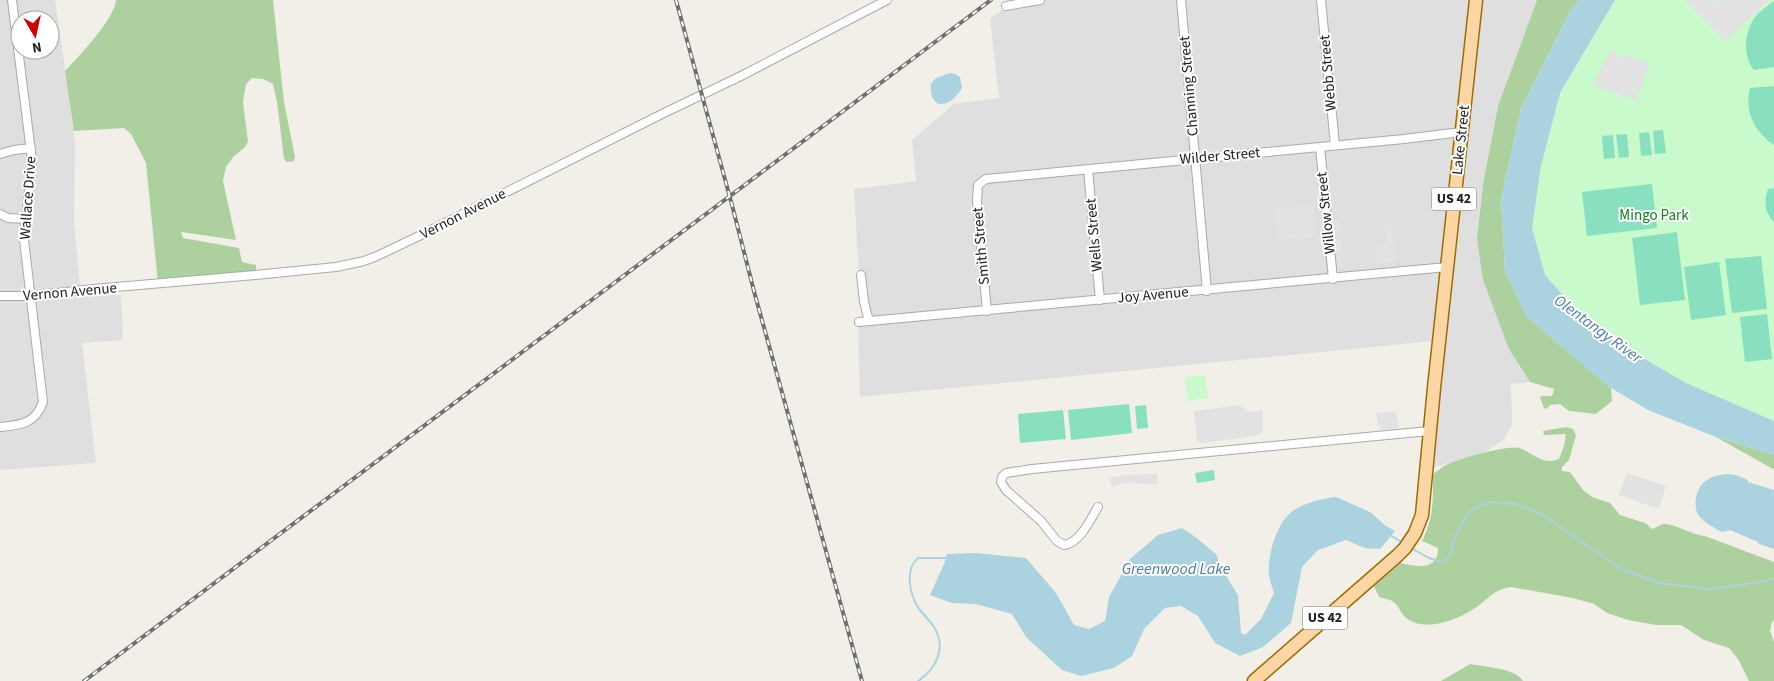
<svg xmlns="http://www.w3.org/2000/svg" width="1774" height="681" viewBox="0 0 1774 681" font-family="'Source Sans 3',sans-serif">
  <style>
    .residential { fill: #e0dfdf; fill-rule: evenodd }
    .forest { fill: #add19e }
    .park { fill: #c8facc }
    .pitch { fill: #88e0be }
    .parking { fill: #e2e2e2 }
    .water { fill: #aad3df }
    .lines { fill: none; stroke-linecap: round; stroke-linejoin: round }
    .stream { stroke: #aad3df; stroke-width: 2 }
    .street-casing { stroke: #a9a9a9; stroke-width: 10 }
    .primary-casing { stroke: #a06b00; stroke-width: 15 }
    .street { stroke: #fff; stroke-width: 8 }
    .primary { stroke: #fcd6a4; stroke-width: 12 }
    .rail-casing { stroke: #707070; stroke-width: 4 }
    .rail { stroke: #fff; stroke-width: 2; stroke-dasharray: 5.5; stroke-linecap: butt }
    .labels { text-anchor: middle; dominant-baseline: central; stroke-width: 4; stroke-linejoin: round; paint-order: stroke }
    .shield { fill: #fff; stroke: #646464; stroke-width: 1 }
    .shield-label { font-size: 14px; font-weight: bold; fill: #222 }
    .street-label { font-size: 15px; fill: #222; stroke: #fff }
    .park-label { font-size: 15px; fill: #0c8416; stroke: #fff }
    .water-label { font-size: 16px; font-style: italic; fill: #4a7aab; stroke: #fff }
  </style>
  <rect width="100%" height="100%" fill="#f2efe9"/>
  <path class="residential" d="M0,0H55L73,123L75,148L74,221L80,286L78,296L121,295L123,340L82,343L96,463L0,470ZM20,20H50V50H20Z
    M1016,0H1537L1498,106L1483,184L1477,239L1509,349L1530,382L1511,384L1512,425L1504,439L1486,452L1422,471L1433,341L860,397L858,319L864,318L859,273L854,189L916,181L912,140L954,104L999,98L990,19Z"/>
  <path class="forest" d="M116,0H273L284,102L295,157L294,161L287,162L284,159L277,102L273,84L263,79L252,78L246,84L243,102L248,142L244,148L234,156L226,167L223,181L236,240L181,232L183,238L239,248L242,262L256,265V271L158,283L146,163L131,134L124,128L74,131L65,71C79,56 114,20 116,0Z
    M1537,0H1579L1570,12L1521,109L1501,200L1505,271L1527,317L1611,388L1612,401L1596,414L1569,411L1560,404L1550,405L1547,409L1544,408L1540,398L1541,396H1551L1553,394L1554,389L1530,382L1509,349L1483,280L1477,239L1483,184L1498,106Z
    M1566,427L1573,429L1576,435L1569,460L1562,467V471L1570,472L1583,490L1592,497L1610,503L1620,515L1645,523L1652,529C1655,528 1660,525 1663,524C1674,523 1692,535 1705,536L1774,562V620L1772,622L1770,631L1774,642V681H1749L1738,659L1729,648L1704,640L1681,625H1656L1628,620L1607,613L1594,604L1573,598L1511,587C1493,589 1486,602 1472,610C1458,619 1436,627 1420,624C1399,620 1402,605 1390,600C1387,599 1383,598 1379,597L1374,586L1401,563C1417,567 1438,571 1438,548L1422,541C1434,516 1433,501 1433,474C1438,471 1442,467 1446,465C1458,459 1507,445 1519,448C1533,452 1542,466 1559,459L1564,446L1566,434L1544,435L1543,431Z
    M1716,437L1774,455V469H1773Z
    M1470,664C1484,667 1516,668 1523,681H1441Z"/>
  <path class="park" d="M1615,0H1774V421L1686,383L1593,329L1545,275L1531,228L1541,166L1560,93Z
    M1205,375L1208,398L1188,401L1185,377Z"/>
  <path class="pitch" d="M1774,1V67L1754,70C1743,57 1744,35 1753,20C1758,12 1766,7 1774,1Z
    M1774,86V145C1754,131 1744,112 1750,88Z
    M1663,130L1666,153L1655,154L1653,131Z
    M1649,132L1652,155L1641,156L1639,133Z
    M1627,134L1629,157L1619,158L1616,135Z
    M1613,135L1615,158L1604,159L1602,136Z
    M1652,184L1657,228L1587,236L1582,192Z
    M1774,188V222C1764,212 1764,201 1768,189Z
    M1677,232L1685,300L1640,305L1632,238Z
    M1761,256L1767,309L1732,313L1725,259Z
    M1719,262L1726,315L1691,320L1684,267Z
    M1767,314L1772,359L1745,362L1740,317Z
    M1129,404L1132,433L1071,440L1068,410Z
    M1146,405L1148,428L1137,429L1135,406Z
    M1063,410L1066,439L1020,443L1018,414Z
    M1214,470L1215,480L1197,483L1195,473Z"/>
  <path class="parking" d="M1684,0H1713L1716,3L1720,0H1770L1725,41Z
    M1610,50L1617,52V58L1620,59L1623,54L1650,64L1636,100L1593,85Z
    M1313,206L1316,236L1278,240L1275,209Z
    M1340,220L1341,233L1333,234L1331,221Z
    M1392,221L1396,262L1377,264L1375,245L1386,244L1384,222Z
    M1342,238L1345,268L1336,269L1333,239Z
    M1241,405L1248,412L1263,410V431L1256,436L1203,443L1197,441L1194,411Z
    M1396,411L1399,428L1380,430V426H1378L1376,413Z
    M1627,473L1666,486L1659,509L1619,495Z
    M1157,474V484L1125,483L1116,485L1113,488L1111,485L1110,478L1123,475Z"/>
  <path class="water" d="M1579,0H1615L1560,93L1541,166L1532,228L1545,275L1593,329L1686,383L1774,421V455L1716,437L1648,410L1611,388L1527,317L1505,271L1501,200L1521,109L1570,12Z
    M950,73L955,74L960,77L962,88C956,97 950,105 938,104C931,99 930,92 931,84L936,78Z
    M1726,474L1736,475L1748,480V482L1774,490V549L1759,544L1758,542L1730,530L1722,532C1714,528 1705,523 1699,516C1692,506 1696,486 1707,480C1712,476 1720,475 1726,474Z
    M1336,497L1370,512L1386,526L1395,531L1380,549L1365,548L1346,540L1318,550L1302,567L1291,623L1263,647L1240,656L1215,643L1198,616L1181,606L1165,608L1144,629L1132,656L1114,668L1081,676L1062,670L1026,637L1012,614L976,604L952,603L930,595L944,564L947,554L976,553L1026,558L1056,593L1074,625L1089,629L1105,621L1109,597L1130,559L1158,535L1182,528L1194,536L1216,554L1221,568L1238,595L1241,633L1245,635L1261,619L1274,593C1272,586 1269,580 1269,573C1267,555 1278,520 1294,510C1307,502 1321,499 1336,497Z"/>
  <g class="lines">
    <path class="stream" d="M1390,535L1403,543
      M1411,548L1429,558L1444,563L1449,557L1455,537L1466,516L1476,507L1491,502L1517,504L1543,515L1620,568L1658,583L1711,589L1754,583L1774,579
      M918,681C936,669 947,648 934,627C930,621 924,615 919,609C910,595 904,570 918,558H946"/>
    <g class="street-casing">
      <path id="street" d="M1181,0L1207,291
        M1321,0L1335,145
        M1006,6L1040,0
        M1320,147L1333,279
        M0,154L14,150L31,148
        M1088,169L1100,300
        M0,214L8,218L25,219
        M861,275L864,302L869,321
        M0,296H31L93,289L255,275L336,267L364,261L377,256L419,236L664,113L741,76L887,0
        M987,311L977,201L978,185L986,179L1404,139L1461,132
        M859,322L1447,267
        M0,427C21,425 35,424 43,402L24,240L32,160L12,0
        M1098,507C1090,520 1080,543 1064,545L1057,541L1041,521L1006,490L1001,482L1002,477L1006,473L1032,469L1429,431"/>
    </g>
    <g class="primary-casing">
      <path id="primary" d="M1254,681L1397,556L1405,548L1415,533L1422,515L1434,388L1476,0"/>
    </g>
    <use href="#street" class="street"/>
    <use href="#primary" class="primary"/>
    <g class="rail-casing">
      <path id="rail" d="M676,0L732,205L755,295L862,681
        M84,681L991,0"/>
    </g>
    <use href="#rail" class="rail"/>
  </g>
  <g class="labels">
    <g class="shield">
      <rect x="1431.5" y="187.5" width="45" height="23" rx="4"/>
      <rect x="1302.5" y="606.5" width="45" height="23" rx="4"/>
    </g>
    <g class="shield-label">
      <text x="1454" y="199">US 42</text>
      <text x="1325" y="618">US 42</text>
    </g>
    <g class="street-label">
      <text transform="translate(1328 73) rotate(-95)">Webb Street</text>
      <text transform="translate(1189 86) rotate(-95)">Channing Street</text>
      <text transform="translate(1461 140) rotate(-84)">Lake Street</text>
      <text transform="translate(1220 156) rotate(-5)">Wilder Street</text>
      <text transform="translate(28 198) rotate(-86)">Wallace Drive</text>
      <text transform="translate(1326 213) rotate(-96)">Willow Street</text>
      <text transform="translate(463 214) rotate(-27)">Vernon Avenue</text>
      <text transform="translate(1094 235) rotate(-95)">Wells Street</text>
      <text transform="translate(981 246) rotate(-95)">Smith Street</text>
      <text transform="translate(70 292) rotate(-5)">Vernon Avenue</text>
      <text transform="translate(1153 295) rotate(-5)">Joy Avenue</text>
    </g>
    <g class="park-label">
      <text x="1654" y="215">Mingo Park</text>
    </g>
    <g class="water-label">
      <text transform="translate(1598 329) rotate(36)">Olentangy River</text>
      <text x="1176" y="569">Greenwood Lake</text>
    </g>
  </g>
  <g transform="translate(35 35) rotate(171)"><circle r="24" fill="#ffffff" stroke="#a7a7a7"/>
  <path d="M0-4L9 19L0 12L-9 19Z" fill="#d40000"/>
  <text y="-8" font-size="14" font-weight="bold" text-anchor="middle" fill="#222222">N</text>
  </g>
</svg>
